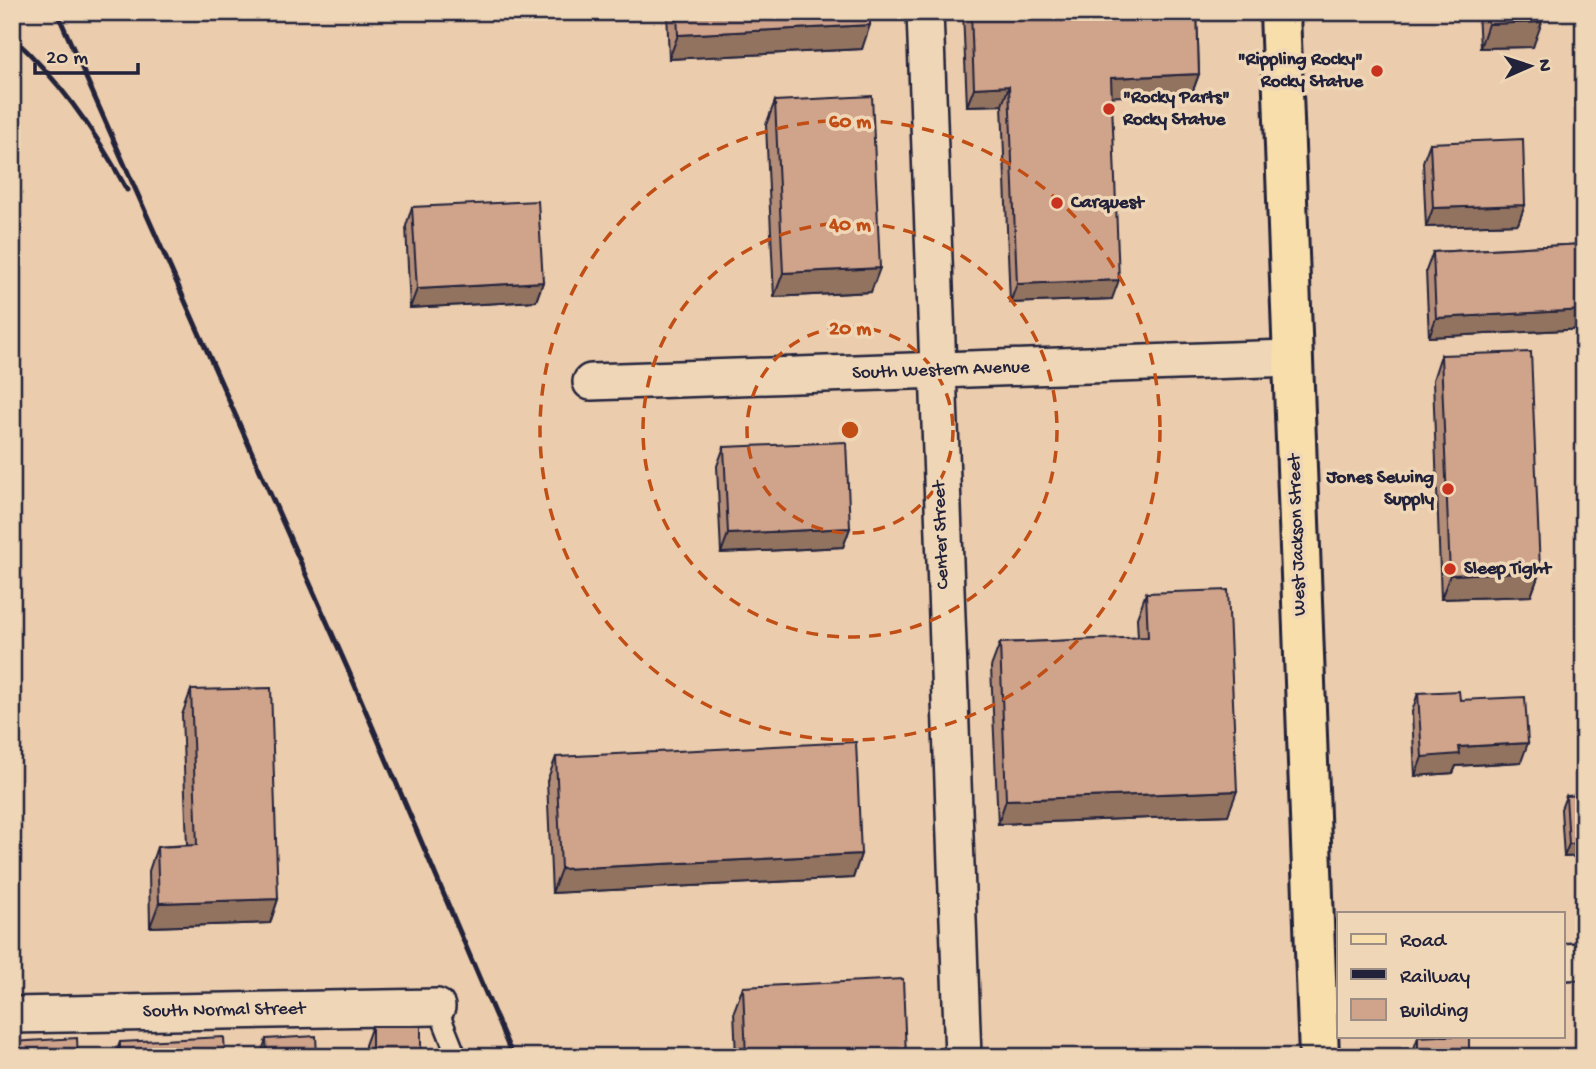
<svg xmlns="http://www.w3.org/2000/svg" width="1596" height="1069" viewBox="0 0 1596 1069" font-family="'Gochi Hand',sans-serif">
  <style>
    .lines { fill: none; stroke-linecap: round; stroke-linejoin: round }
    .lane-casing { stroke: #22223b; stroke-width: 23 }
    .street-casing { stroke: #22223b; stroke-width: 40 }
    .primary-casing { stroke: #22223b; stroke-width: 44 }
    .lane { stroke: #eed6b6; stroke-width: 18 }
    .street { stroke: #eed6b6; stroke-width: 35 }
    .primary { stroke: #f8deab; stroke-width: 38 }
    .rail { stroke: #22223b; stroke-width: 5 }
    .wall { fill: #b38d78; stroke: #22223b; stroke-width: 2 }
    .shaded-wall { fill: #927361; stroke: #22223b; stroke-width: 2 }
    .building { fill: #d0a48b; stroke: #22223b; stroke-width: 2 }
    .ring { fill: none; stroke: #c04e15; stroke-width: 3.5; stroke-dasharray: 12 9 }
    .poi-dot { fill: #c8321e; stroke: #eed6b6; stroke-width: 2.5 }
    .labels { text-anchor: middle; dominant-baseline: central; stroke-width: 7; stroke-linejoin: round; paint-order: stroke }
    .poi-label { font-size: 19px; font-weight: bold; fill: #22223b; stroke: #eed6b6; text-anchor: start }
    .street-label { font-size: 19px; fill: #22223b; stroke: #eed6b6 }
    .centre { fill: #c04e15; stroke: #eed6b6; stroke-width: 3.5 }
    .ring-label { font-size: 21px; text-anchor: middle; font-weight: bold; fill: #c04e15; stroke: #eed6b6; stroke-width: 7; stroke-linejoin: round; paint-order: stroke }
  </style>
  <rect width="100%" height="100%" fill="#ebccac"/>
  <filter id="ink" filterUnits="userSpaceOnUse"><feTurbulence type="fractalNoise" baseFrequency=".0143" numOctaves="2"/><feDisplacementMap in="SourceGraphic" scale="14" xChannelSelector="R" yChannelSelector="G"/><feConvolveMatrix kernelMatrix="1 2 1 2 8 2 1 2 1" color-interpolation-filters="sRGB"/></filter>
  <g filter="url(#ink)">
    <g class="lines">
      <g class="lane-casing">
        <path id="lane" d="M437,1007L457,1057"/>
      </g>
      <g class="street-casing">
        <path id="street" d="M925,12L963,1057
          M591,382L1291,358
          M1563,962L1584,961
          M12,1015L437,1007"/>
      </g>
      <g class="primary-casing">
        <path id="primary" d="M1280,12L1319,1057"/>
      </g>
      <use href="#lane" class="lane"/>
      <use href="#street" class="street"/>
      <use href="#primary" class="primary"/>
      <path class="rail" d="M57,12L350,674L513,1057
        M12,37C60,80 97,134 127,190"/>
    </g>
    <path class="wall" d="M667,12H870L862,49L669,59Z
      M963,12H1197L1199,74L1192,93L1112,96V299L1010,303L1002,105L967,106Z
      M1478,12H1542L1533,47L1480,48Z
      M775,101L871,292L774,297L766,125Z
      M1430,143L1525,205L1518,224L1426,227L1423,162Z
      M412,207L543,282L536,301L410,308L406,226Z
      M1584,244V329L1429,337L1426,271L1433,252Z
      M1441,355L1540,571L1531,596L1441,599L1433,380Z
      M724,447L850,528L843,547L721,553L717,466Z
      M1146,593L1228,815L998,824L991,667L1000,643L1138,638L1137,618Z
      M191,690L278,899L270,923L150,927L149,871L157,847L187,845L182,715Z
      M1418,693L1460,700L1521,762L1456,766L1453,773L1415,776L1412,712Z
      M556,757L861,854L853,878L552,893L547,781Z
      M1566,796L1584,856L1564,857L1561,809Z
      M743,987L906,1057H736L734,1011Z
      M372,1026L421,1057H365V1045Z
      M1584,1027V1057H1581L1580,1037Z
      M1418,1037L1469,1057H1411Z
      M266,1039L317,1057H260Z
      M120,1042L225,1057H114Z"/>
    <path class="shaded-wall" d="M1542,22L1533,47L1480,48L1488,24Z
      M870,25L862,49L669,59L678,35Z
      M1199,74L1192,93L1104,97L1111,78Z
      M1009,86L1002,105L967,106L974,88Z
      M1525,205L1518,224L1426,227L1433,208Z
      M880,268L871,292L774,297L783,273Z
      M1119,280L1112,299L1010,303L1017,284Z
      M543,282L536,301L410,308L417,289Z
      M1584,310V329L1429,337L1436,318Z
      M850,528L843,547L721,553L728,534Z
      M1540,571L1531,596L1441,599L1450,575Z
      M1528,743L1521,762L1456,766L1453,773L1415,776L1422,757L1459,747Z
      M1237,791L1228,815L998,824L1006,800Z
      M1584,843V856L1564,857L1569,844Z
      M861,854L853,878L552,893L561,869Z
      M278,899L270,923L150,927L159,903Z"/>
    <path class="building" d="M677,12H870V25L678,35Z
      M971,12H1197L1199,74L1111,78L1119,280L1017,284L1009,86L974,88Z
      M1488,12H1542V22L1488,24Z
      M872,96L880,268L783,273L775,101Z
      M1523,139L1525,205L1433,208L1430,143Z
      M538,201L543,282L417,289L412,207Z
      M1584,244V310L1436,318L1433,252Z
      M1531,352L1540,571L1450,575L1441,355Z
      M846,442L850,528L728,534L724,447Z
      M1228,590L1237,791L1006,800L1000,643L1148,637L1146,593Z
      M271,688L278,899L159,903L157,847L197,845L191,690Z
      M1459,691L1460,700L1525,697L1528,743L1459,747L1460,754L1422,757L1418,693Z
      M856,742L861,854L561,869L556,757Z
      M1584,795V843L1569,844L1566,796Z
      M903,979L906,1057H746L743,987Z
      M372,1026H421V1057H372Z
      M316,1036L317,1057H267L266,1039Z
      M1440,1036H1469V1057H1418V1037Z
      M224,1037L225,1057H120V1042Z
      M77,1038L78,1057H12V1042Z"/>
  </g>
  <g class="ring">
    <circle cx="850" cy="430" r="103"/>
    <circle cx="850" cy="430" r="207"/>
    <circle cx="850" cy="430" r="310"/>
  </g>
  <g class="poi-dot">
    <circle cx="1377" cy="71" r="7"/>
    <circle cx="1109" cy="109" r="7"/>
    <circle cx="1057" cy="203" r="7"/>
    <circle cx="1448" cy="489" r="7"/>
    <circle cx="1450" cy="569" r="7"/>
  </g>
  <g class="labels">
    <g class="poi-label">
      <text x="1363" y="60" text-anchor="end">"Rippling Rocky"<tspan x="1363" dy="22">Rocky Statue</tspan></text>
      <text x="1123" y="98">"Rocky Parts"<tspan x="1123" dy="22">Rocky Statue</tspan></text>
      <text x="1071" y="203">Carquest</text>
      <text x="1434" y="478" text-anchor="end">Jones Sewing<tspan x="1434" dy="22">Supply</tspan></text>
      <text x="1464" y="569">Sleep Tight</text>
    </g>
    <g class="street-label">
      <text transform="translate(941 371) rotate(-2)">South Western Avenue</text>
      <text transform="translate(942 535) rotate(-92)">Center Street</text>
      <text transform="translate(1298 535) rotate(-92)">West Jackson Street</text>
      <text transform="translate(224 1011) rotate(-1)">South Normal Street</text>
    </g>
  </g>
  <circle cx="850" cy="430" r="10" class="centre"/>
  <g class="ring-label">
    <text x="850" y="127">60 m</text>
    <text x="850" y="230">40 m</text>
    <text x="850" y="334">20 m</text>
  </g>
  <rect width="1596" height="1069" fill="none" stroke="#eed6b6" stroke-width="42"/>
  <rect x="21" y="21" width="1554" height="1027" fill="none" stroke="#22223b" stroke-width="2.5" filter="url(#ink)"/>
  <rect x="1337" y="912" width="228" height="126" fill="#eed6b6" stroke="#9c8e85" stroke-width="2"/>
  <rect x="1351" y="934" width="35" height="10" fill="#f8deab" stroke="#9c8e85" stroke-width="2"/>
  <text x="1400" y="946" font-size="21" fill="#22223b">Road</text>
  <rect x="1351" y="969" width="35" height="10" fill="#22223b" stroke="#9c8e85" stroke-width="2"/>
  <text x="1400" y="982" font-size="21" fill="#22223b">Railway</text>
  <rect x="1351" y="999" width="35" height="21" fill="#d0a48b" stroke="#9c8e85" stroke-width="2"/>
  <text x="1400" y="1016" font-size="21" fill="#22223b">Building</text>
  <g transform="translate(1530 66) rotate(87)" stroke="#eed6b6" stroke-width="5" paint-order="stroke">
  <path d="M0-5L12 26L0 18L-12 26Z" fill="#22223b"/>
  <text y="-10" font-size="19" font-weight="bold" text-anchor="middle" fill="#22223b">N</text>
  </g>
  <path d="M35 63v10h103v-10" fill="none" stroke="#22223b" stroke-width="3.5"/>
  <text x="46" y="63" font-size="21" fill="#22223b" stroke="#eed6b6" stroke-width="5" paint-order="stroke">20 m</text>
</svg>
